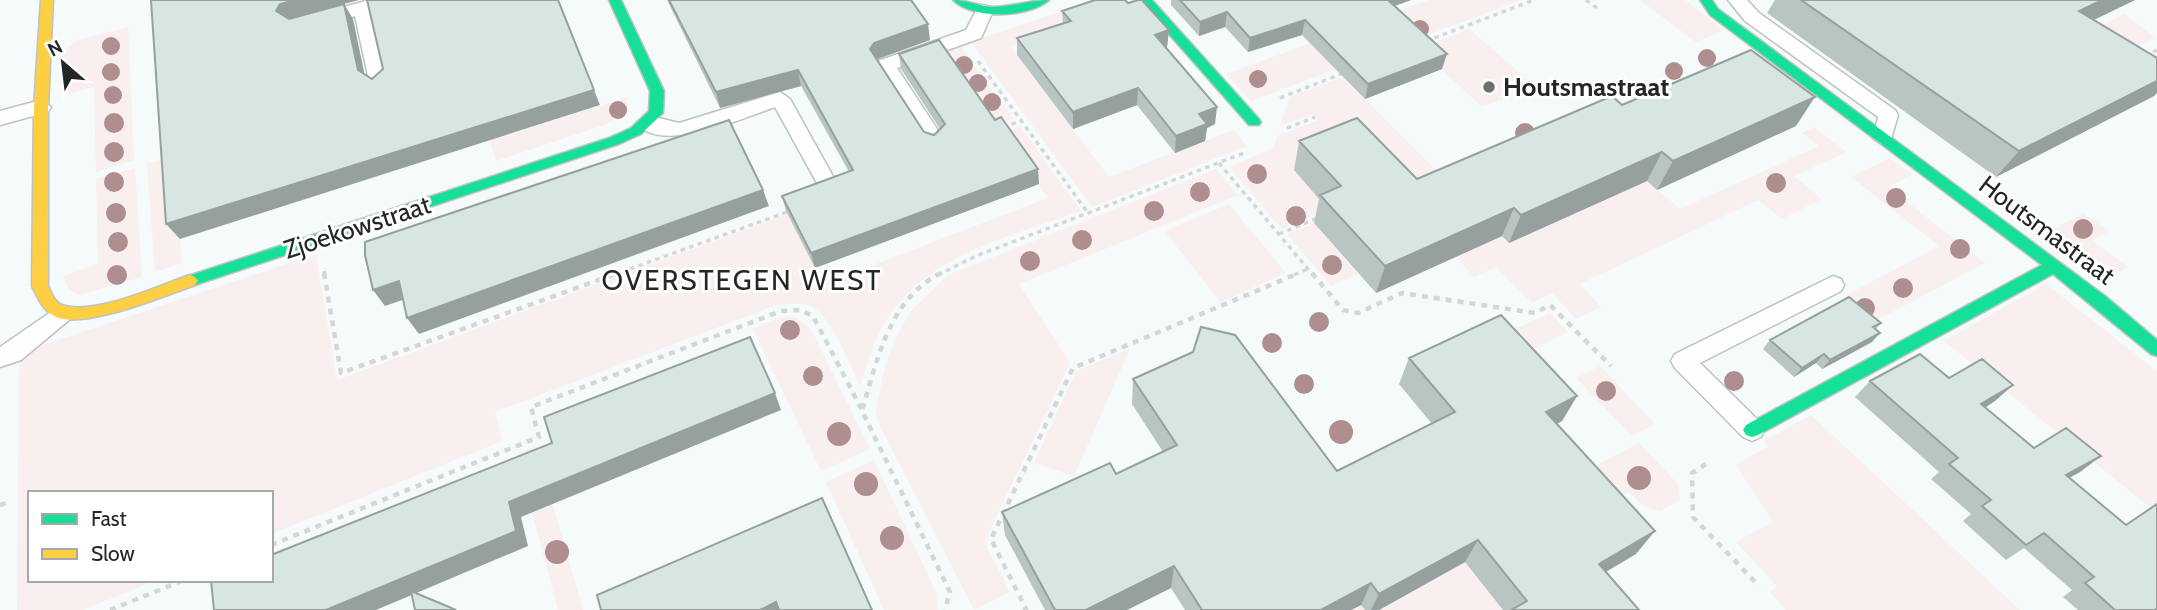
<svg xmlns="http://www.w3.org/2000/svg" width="2157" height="610" viewBox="0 0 2157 610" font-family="Cabin,sans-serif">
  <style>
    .green { fill: #faefef }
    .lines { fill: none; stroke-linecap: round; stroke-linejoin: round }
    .lane-casing { stroke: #bec2c2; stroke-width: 3 }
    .fast-casing { stroke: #bec2c2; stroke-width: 3 }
    .slow-casing { stroke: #bec2c2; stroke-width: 3 }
    .path-far1 { stroke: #d6d6d6; stroke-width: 3.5; stroke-dasharray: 4.5 4.5; stroke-linecap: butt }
    .path { stroke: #d6d6d6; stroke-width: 4.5; stroke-dasharray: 6 6; stroke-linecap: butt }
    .lane { fill: #fefefe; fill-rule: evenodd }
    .fast { fill: #16e098; fill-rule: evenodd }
    .slow { fill: #ffcf43; fill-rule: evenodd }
    .tree { fill: #af8e90 }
    .wall { fill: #b9c5c3 }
    .shaded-wall { fill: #96a09f }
    .building { fill: #d7e5e3; stroke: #96a09f; stroke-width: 2 }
    .poi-dot { fill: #6c7170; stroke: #fff; stroke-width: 2.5 }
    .labels { text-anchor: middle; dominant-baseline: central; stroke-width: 6; stroke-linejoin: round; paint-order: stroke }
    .poi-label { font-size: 26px; font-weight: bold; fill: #232726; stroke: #fff; text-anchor: start }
    .street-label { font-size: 26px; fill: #232726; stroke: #fff }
    .neighbourhood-label { font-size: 28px; letter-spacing: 2px; fill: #232726; stroke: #fff }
  </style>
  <rect width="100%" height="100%" fill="#f5fafa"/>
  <path class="green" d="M1095,0L1118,9L1010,46L1109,177L1234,130L1247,146L1092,207L971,42Z
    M1429,0H1521L1251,101L1226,74Z
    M1640,0H1685L1724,30L1696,42Z
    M2125,14L2155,38L2125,53L2093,29Z
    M128,27L134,160L96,172L94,87L63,95V52L77,40Z
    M1469,29L1535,86L1482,107L1422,51L1346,80L1486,220L1647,181L1680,209L1819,146L1802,133L1814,127L1847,152L1794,176L1822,199L1782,219L1758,200L1580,284L1601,307L1576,319L1552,293L1532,303L1496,267L1474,277L1442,240L1328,209L1282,229L1229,167L1274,148L1277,136L1318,120L1313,114L1280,126L1290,97Z
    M961,47L1014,119L991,127L939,53Z
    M628,97L626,110L607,124L496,161L490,140Z
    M1020,126L1081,211C1010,237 923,254 883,326C872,344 867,366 860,386C850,365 831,316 812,307C801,301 786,304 774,306L495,412L502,441L271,534V493H30V580H157L83,610H17L19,361L31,349L316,254L337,380L788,214L824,284L1048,198L1002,133Z
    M173,157L182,263L155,272L147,164Z
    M1890,158L1912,175L1888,187L1985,263L1875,321L1845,296L1939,246L1851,177Z
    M135,168L142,277L79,295L69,290L63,276L98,264L96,179Z
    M1216,169L1238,195L1019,284L1070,363L984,542L1010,592L974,610L877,420L876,409L885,366L896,338L910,312L948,275Z
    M1229,204L1286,273L1220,302L1165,231Z
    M2083,213L2109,231L2092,241L2128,267L2107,279L2045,234Z
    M1314,223L1358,274L1331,286L1287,234Z
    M2046,284L2157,371V513L1944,341Z
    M1550,313L1568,332L1507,362L1489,341Z
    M781,317H795L811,329L870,449L821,471L753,329Z
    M1130,349L1074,476L1034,463L1076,371Z
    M1600,366L1655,424L1632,436L1576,378Z
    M1811,415L2020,610H1786L1770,592L1777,586L1736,542L1773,522L1736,465L1768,446L1764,441Z
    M1639,443L1678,484L1680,500L1660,511L1643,506L1629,492L1596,509L1570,479Z
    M536,446L583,610H558L517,454Z
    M874,460L936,592L938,610H884L826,482Z
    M1465,562L1503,610H1285Z"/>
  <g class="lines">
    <g class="lane-casing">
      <path id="lane" d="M369,0H399L396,4L372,11L390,85L380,92L370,85L355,16L318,26L309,20L311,16Z
        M1728,0H1747L1759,13L1895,110L1898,115L1890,143L1883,145L1873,138L1878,117L1745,21Z
        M984,5L993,11L981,38L897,68L945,141L935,148L928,146L875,65L878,61L966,30L978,7Z
        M780,92L790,99L835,180L832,185H818L775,107C746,117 657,156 637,122L647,115L679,123Z
        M41,100L51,107L48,112L0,125V111Z
        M1833,276L1841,279L1844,285L1841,291L1700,363L1761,423L1764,430L1761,437L1752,441L1743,437L1675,368L1671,361L1675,354Z
        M61,305L69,308L72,314L69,320L21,360L0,367V347Z"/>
    </g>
    <g class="fast-casing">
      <path id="fast" d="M609,0H621L664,91L663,113L641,134L619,144L195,285H185L182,281L185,277L609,138L631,128L649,111L650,91Z
        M953,0C967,0 978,6 992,7C1012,7 1030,0 1049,0C1028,18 973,20 953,0Z
        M1139,0H1152L1259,119L1261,122L1259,125H1249Z
        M1700,0H1712L1718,9L2105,296L2157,340V356L2151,354L2053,274L1758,435L1752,437L1746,435L1743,430L1746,425L2042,265L1710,15Z"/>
    </g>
    <g class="slow-casing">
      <path id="slow" d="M41,0H53L48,107V286C52,294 55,304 65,306C99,314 157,286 190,275L195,277L198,281L195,285C166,295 81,331 54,316C42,309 38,298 32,286L34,107Z"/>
    </g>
    <path class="path-far1" d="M1586,0L1597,8
      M1426,41L1534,0
      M2145,56L2157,50
      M978,61L1088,213
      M1280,98L1346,72
      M1003,127L1021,121
      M1287,128L1315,117
      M1219,163L1313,275
      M1279,234L1317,218
      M324,271L325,275
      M613,275L787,212L790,208
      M938,275L976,256L1244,153
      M1294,275L1308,269"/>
    <path class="path" d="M324,273L341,373L618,273
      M941,273C889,299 877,360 862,411L950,592L945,610
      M1312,273L1343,310L1358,313L1402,293L1535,313L1550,305L1611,366
      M1706,464L1692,473L1693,517L1759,586
      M0,505L9,502
      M271,545L539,437L531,407L781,311L800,310L813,316L862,410
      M110,610L184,580
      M1023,610L1026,609L991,539L1073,368L1299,273"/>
    <use href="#lane" class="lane"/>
    <use href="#fast" class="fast"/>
    <use href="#slow" class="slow"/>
  </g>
  <g class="tree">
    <circle cx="1420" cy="29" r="9"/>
    <circle cx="111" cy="46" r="9"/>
    <circle cx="1707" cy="58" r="9"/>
    <circle cx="964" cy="65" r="9"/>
    <circle cx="1674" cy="71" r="9"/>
    <circle cx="111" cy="72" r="9"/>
    <circle cx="1258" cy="79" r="9"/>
    <circle cx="978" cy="83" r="9"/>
    <circle cx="1632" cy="89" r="9"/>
    <circle cx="113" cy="95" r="9"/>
    <circle cx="992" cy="102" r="9"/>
    <circle cx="618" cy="110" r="9"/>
    <circle cx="114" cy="123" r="10"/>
    <circle cx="1525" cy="133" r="10"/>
    <circle cx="114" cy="152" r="10"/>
    <circle cx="1257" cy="174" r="10"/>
    <circle cx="114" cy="182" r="10"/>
    <circle cx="1776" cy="183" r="10"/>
    <circle cx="1200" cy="192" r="10"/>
    <circle cx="1896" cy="198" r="10"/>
    <circle cx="1154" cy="211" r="10"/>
    <circle cx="116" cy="213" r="10"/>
    <circle cx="1296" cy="216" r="10"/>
    <circle cx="2083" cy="229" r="10"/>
    <circle cx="1082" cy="240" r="10"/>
    <circle cx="118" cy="242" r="10"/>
    <circle cx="1960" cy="249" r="10"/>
    <circle cx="1030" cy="261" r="10"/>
    <circle cx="1332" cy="265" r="10"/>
    <circle cx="117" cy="275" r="10"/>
    <circle cx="1903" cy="288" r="10"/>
    <circle cx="1865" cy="308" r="10"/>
    <circle cx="1319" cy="322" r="10"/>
    <circle cx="790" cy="330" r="10"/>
    <circle cx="1272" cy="343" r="10"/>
    <circle cx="813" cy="376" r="10"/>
    <circle cx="1734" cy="381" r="10"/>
    <circle cx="1304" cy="384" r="10"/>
    <circle cx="1606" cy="391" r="10"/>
    <circle cx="1341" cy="432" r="12"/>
    <circle cx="839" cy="434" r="12"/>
    <circle cx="1639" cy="478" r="12"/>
    <circle cx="866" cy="484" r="12"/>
    <circle cx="892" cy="538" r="12"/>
    <circle cx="557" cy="552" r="12"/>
  </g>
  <path class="wall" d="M667,0H911L930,40L876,60L924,132L934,135L940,129L901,69L899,54L1039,184L815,268L786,211L782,196L849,172L801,86L720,108Z
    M1171,0H1411L1394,6L1442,69L1365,99L1302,35L1248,52L1225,27L1199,36L1171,5Z
    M1775,0H2135L2094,20L2154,96L1996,177L1767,13Z
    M1128,3L1169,30L1167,47L1166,48L1215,124L1207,128L1205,141L1175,153L1137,105L1073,129L1017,55V38L1063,23L1062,11Z
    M1622,105L1796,126L1657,190L1647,181L1509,243L1502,236L1376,293L1314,223L1319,199L1294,170L1299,141L1417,179Z
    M1881,323L1876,329L1872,342L1822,369L1816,363L1794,377L1763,349L1770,340Z
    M1409,358L1577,396L1562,421L1557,424L1636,554L1606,572L1639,610H1503L1465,562L1379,610H1365L1361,605L1351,610H1185L1171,588L1127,610H1045L1005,535L1002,512L1116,474L1163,452L1132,404L1133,379L1337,471L1432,424L1399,384Z
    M1949,378L2013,385L1995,401L1985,408L2034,448L2101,456L2080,472L2069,478L2155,610H2078L2063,597L2072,590L2024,548L2006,560L1963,521L1971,514L1931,479L1939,472L1855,397L1870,381Z"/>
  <path class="shaded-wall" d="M295,0H359L344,4L353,19L367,86L358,70L290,19L276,11L280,4Z
    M558,0L600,105L180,239L166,224Z
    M1383,0H1411L1381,11Z
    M2102,0H2135L2058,37L2079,11Z
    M1227,12L1225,27L1199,36L1200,22Z
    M1305,20L1302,35L1248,52L1250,38Z
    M928,24L930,40L877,59L872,65L870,49L874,43Z
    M1169,30L1167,47L1154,52L1155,35Z
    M1447,54L1442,69L1365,99L1368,84Z
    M798,70L801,86L720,108L716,92Z
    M2157,81V93L2154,96L1996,177L2019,151Z
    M1138,88L1137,105L1073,129V112Z
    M1815,97L1796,126L1657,190L1673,161Z
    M1217,107L1215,124L1207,128L1205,141L1175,153L1176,136L1199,114Z
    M1662,152L1647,181L1509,243L1521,215Z
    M1038,169L1039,184L815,268L811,253Z
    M763,190L769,206L419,334L407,318Z
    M1514,208L1502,236L1376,293L1385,266Z
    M399,281L411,297L385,306L373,290Z
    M1880,333L1872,342L1822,369L1830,360Z
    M1824,354L1816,363L1794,377L1802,368Z
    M2013,385L1995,401L1964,420L1981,404Z
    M775,393L781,410L521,517L528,546L376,610H326L509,502Z
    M1577,396L1562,421L1532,437L1546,412Z
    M2101,456L2080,472L2046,490L2066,475Z
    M1655,531L1636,554L1581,586L1599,564Z
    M1478,540L1465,562L1379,610H1371L1379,594Z
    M1174,566L1171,588L1127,610H1086Z
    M1371,583L1361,605L1351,610H1321Z
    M776,602L780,610H760Z"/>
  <path class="building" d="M151,0H295L280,4L276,11L289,19L344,4L358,70L372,79L383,69L367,0H558L594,90L166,224Z
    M669,0H911L928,24L874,43L870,49L924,132L934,135L945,124L899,54L939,40L995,120L1001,117L1038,169L811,253L782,196L853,170L798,70L716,92Z
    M1095,0H1125L1128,3L1138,0H1142L1169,30L1155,35L1217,107L1199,114L1207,124L1176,136L1138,88L1073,112L1017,38L1071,21L1062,11Z
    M1180,0H1388L1447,54L1368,84L1305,20L1250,38L1227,12L1200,22Z
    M1801,0H2102L2079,11L2157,58V81L2019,151Z
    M1751,50L1815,97L1673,161L1662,152L1521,215L1514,208L1385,266L1320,195L1341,186L1299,141L1357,118L1417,179L1612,96L1622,105Z
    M729,120L763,190L407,318L399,281L373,290L365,255V242Z
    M1849,297L1881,323L1873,327L1880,333L1830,360L1824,354L1802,368L1770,340Z
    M1501,315L1577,396L1546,412L1655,531L1599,564L1639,610H1511L1527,601L1478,540L1379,594L1371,583L1321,610H1202L1174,566L1086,610H1055L1002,512L1110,463L1116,474L1177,445L1133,379L1193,352L1201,327L1235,335L1337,471L1455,412L1409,358Z
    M750,337L775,393L509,502L516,531L326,610H214L211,580H271V555L552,443L544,417Z
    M1920,354L1949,378L1982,359L2013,385L1981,404L2034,448L2066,428L2101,456L2066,475L2126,525L2157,504V608L2155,610H2115L2085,583L2094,577L2044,533L2026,545L1982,506L1991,500L1949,464L1958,458L1870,381Z
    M822,498L872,610H779L776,602L760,610H601L597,595Z
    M411,591L456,610H415Z"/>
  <circle class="poi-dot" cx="1489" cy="87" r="7"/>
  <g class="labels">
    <g class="poi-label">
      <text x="1503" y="87">Houtsmastraat</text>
    </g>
    <g class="street-label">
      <text transform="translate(357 227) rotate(-18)">Zjoekowstraat</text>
      <text transform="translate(2047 230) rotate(37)">Houtsmastraat</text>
    </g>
    <g class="neighbourhood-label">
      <text x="742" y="280">OVERSTEGEN WEST</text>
    </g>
  </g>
  <rect x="28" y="491" width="245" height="91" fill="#ffffff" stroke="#a7a9a8" stroke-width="2"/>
  <rect x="42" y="514" width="35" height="10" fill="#16e098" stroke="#a7a9a8" stroke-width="2"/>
  <text x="91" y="526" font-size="21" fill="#232726">Fast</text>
  <rect x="42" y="549" width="35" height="10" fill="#ffcf43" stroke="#a7a9a8" stroke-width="2"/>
  <text x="91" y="561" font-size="21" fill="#232726">Slow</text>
  <g transform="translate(63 63) rotate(332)" stroke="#ffffff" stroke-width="5" paint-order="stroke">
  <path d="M0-5L12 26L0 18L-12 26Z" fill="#232726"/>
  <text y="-10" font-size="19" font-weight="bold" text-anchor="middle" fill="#232726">N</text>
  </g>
</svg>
